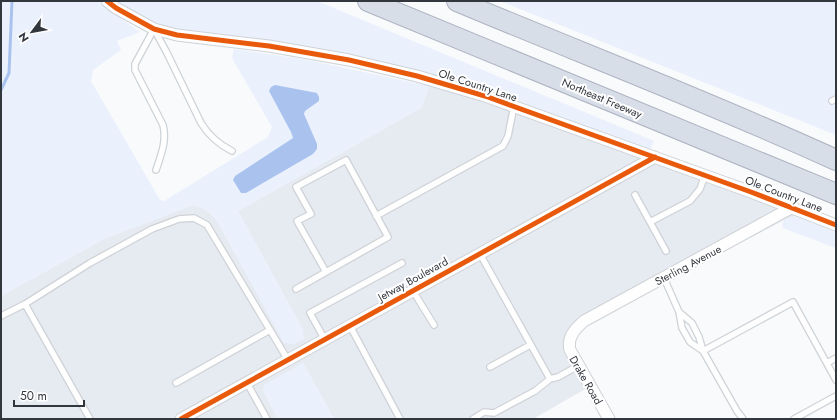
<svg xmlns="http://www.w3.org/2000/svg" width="837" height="420" viewBox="0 0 837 420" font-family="Jost,sans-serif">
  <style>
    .built { fill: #e6eaf1 }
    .green { fill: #eaf1fd; fill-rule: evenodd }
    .water { fill: #a9c2ee }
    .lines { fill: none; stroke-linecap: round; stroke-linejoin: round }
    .stream { stroke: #a9c2ee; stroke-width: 3 }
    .lane-casing { stroke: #cfd2d6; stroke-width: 8 }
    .street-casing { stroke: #cfd2d6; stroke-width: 13 }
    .highway-casing { stroke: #adb4c1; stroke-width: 22 }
    .lane { stroke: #fefeff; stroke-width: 5.5 }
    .street { stroke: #fefeff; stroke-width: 11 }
    .highway { stroke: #d8dee8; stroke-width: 20 }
    .cycleway-casing { stroke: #fff; stroke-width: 8 }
    .cycleway { stroke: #e8590c; stroke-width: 5 }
    .labels { text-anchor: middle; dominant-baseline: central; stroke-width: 4; stroke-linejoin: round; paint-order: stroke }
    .street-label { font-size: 11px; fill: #32363d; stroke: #fff }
  </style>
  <rect width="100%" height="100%" fill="#f8fafc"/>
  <path class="built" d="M433,76L523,104L800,204L796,216L784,220L599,317L586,325L576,336L574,345L578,357L594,384L533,419H334L303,363L263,390L278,419H1V296L106,238L193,205L205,209L216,219L284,342L293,344L303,339V330L238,211L421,108Z"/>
  <path class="green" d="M1,1H97L140,32L117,41L121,50L93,70L91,81L160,200L164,201L268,137L272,127L232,58L234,49L303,59L430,86L421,108L238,211L303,330L304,339L293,344L284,343L216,219L205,209L193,205L106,238L1,296ZM317,93L319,101L305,111L304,114L316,144L317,149L313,154L246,193L235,176L293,138L291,132Z
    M115,1H317L654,141L650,150L433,76L170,28L153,22L120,5Z
    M500,1H836V135Z
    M796,216L836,232V248L783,228L782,224L784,220Z
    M303,363L334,419H278L263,390L264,385Z"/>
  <path class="water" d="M275,85L317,93L319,97V101L305,111L304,114L317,144V149L313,154L246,193H241L233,180L235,176L293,138L291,132L269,91L271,87Z"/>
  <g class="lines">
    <path class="stream" d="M1,90L9,73L12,1"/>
    <g class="lane-casing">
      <path id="lane" d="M154,29L135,64V70L163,125C167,141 161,155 156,170
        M154,29L167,53L201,123C209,136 218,144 232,151
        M832,101L836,99
        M635,195L650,222
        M376,216L503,146L508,136L514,106
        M666,251L650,222L690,201L700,189L705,175
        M664,278L679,312L682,328L690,342L703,351
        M296,289L388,237L346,160L296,187L311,214L297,221L326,272
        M413,291L434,325
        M679,312L692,323L699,337L703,351L737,411L743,419
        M1,316L25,304
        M350,326L400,419
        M325,340L310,313L402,263
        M703,351L793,302L836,380
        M827,363L836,358
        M490,367L530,345
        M550,379L558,377L578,366
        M176,383L270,330
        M247,383L267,419
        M90,419L25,304L90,263L152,229L179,219L194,218L207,225L288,360
        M473,419L484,412L494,413L535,391L550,379L480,254
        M794,419L836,396"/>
    </g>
    <g class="street-casing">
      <path id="street" d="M107,1L116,8L154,29L177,35L269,46L349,60L417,76L485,96L751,192L836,225
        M181,419L655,157
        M609,419L570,350C567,337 575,329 584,321L791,208"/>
    </g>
    <g class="highway-casing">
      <path id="highway" d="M368,1L836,194
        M457,1C583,54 712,103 836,160"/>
    </g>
    <use href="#lane" class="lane"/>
    <use href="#street" class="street"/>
    <use href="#highway" class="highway"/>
    <g class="cycleway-casing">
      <path id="cycleway" d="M107,1L116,8L154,29L177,35L269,46L349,60L417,76L485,96L751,192L836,225
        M181,419L655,157"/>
    </g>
    <use href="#cycleway" class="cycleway"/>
  </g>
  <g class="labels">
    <g class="street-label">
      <text transform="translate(478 85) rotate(18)">Ole Country Lane</text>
      <text transform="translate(602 98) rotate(23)">Northeast Freeway</text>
      <text transform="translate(784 194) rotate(21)">Ole Country Lane</text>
      <text transform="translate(688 265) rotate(-28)">Sterling Avenue</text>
      <text transform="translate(413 279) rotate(-29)">Jetway Boulevard</text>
      <text transform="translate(586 380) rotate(60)">Drake Road</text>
    </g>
  </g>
  <rect width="837" height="420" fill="none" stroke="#32363d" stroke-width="4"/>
  <g transform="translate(32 32) rotate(238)" stroke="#ffffff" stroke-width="3" paint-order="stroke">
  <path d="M0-3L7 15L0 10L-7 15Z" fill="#32363d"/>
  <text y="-6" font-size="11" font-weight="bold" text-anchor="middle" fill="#32363d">N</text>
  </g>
  <path d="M14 400v6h70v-6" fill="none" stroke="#32363d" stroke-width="2"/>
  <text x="20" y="400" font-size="12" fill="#32363d" stroke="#ffffff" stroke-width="3" paint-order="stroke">50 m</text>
</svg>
